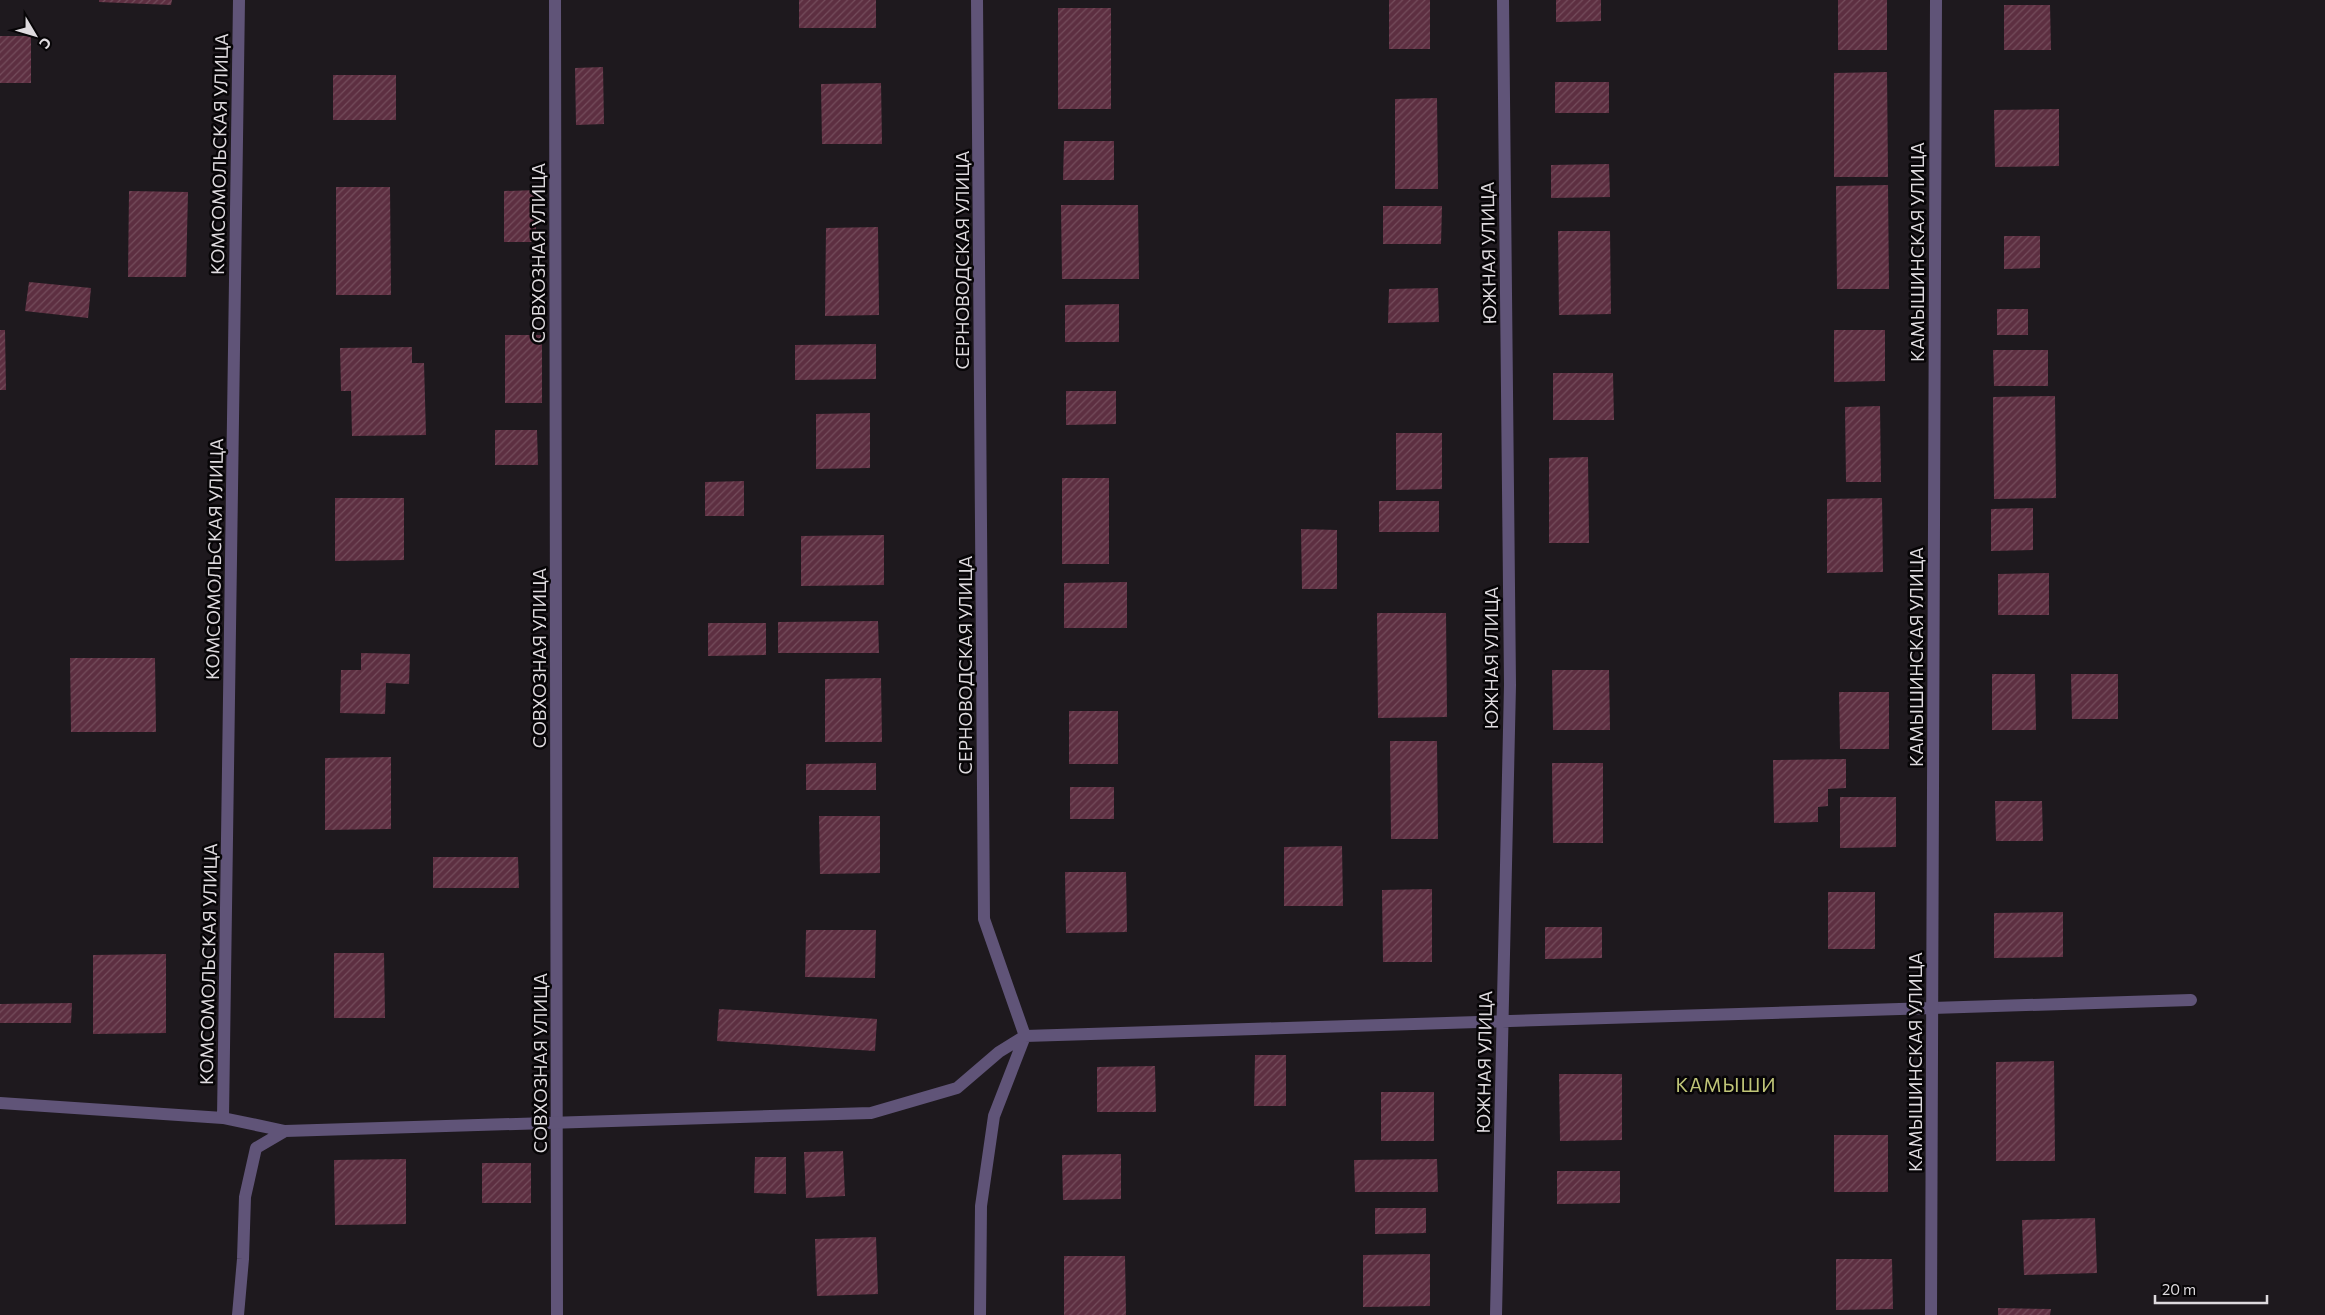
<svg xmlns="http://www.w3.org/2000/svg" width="2325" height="1315" viewBox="0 0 2325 1315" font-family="Commissioner,sans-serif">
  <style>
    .building { fill: url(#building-hatch) }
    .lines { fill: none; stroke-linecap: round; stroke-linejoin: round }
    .lane { stroke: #605478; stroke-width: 12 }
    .street { stroke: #605478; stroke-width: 12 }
    .labels { text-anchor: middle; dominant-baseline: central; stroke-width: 5; stroke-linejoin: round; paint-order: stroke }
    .street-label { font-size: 18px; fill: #dedade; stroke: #070507 }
    .neighbourhood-label { font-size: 19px; letter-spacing: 1px; fill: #c0c578; stroke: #070507 }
  </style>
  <defs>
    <pattern id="building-hatch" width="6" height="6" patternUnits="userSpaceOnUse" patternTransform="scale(1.25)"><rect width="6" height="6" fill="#5d2f41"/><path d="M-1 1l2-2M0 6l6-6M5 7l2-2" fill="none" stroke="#744d5c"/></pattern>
  </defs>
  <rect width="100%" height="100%" fill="#1e191e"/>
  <path class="building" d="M99,0H172L171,5L99,2Z
    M799,0H876V28H799Z
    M1389,0H1430V49H1389Z
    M1556,0H1601V21L1556,22Z
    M1838,0H1887V50H1838Z
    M2004,5H2050L2051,50H2004Z
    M1058,8H1111V109H1058Z
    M0,36H31V83H0Z
    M603,67L604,124L576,125L575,68Z
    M1887,72L1888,177H1834V73Z
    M333,75H396V120H333Z
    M1555,82H1609V113H1555Z
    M881,83L882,144H822L821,84Z
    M1437,98L1438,189H1395V99Z
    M2059,109V166L1995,167L1994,110Z
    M1064,141H1114V180H1063Z
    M1609,164L1610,197L1551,198V165Z
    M1888,185L1889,289H1837L1836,186Z
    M336,187H390L391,295H336Z
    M536,190V242H504V191Z
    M129,191L188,192L186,277H128Z
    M1061,205H1138L1139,279H1062Z
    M1383,206H1442L1441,244H1383Z
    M878,227L879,315L825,316L826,228Z
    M1558,231H1610L1611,314L1559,315Z
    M2004,236H2040V268L2004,269Z
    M29,282L91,288L88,318L25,311Z
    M1438,288L1439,322L1388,323L1389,289Z
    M1119,304V342H1065V305Z
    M1997,309H2028V335H1997Z
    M0,330H5L6,390H0Z
    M1834,330H1885V381L1834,382Z
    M505,335H542V403H505Z
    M876,344V379L795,380V345Z
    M412,347V363H424L426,435L352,436L351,391H341L340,348Z
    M1993,350H2048V386H1994Z
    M1553,373H1613L1614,420H1553Z
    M1066,391H1116V424L1066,425Z
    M2055,396L2056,498L1994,499L1993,397Z
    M1880,406L1881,482H1846L1845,407Z
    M870,413V468L816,469V414Z
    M495,430H537L538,465H495Z
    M1396,433H1442V489L1396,490Z
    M1588,457L1589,543H1549V458Z
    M1062,478H1109V564H1062Z
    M744,481V516H705V482Z
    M335,498H404V560L335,561Z
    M1882,498L1883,572L1827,573V499Z
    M1379,501H1439V532H1379Z
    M2033,508V550L1991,551V509Z
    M1301,529L1337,530V589H1302Z
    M884,535V585L801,586V536Z
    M2049,573V615H1998V574Z
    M1127,582V628H1064V583Z
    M1377,613H1446L1447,717L1378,718Z
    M878,621L879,653H778V622Z
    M708,623H766V655L708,656Z
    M361,653L410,654L409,684L386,683L385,714L340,713L341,670H361Z
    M70,658H155L156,732H71Z
    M1552,670H1609L1610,730H1553Z
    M1992,674H2035L2036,730H1992Z
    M2071,674H2118V719H2072Z
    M881,678L882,742H825V679Z
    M1839,692H1889V749H1840Z
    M1069,711H1118V764H1069Z
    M1390,741H1437L1438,839H1391Z
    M391,757V829L325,830V758Z
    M1846,759V788L1828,789V806L1818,807V822L1774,823L1773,760Z
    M876,763V790H806V764Z
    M1552,763H1603V843H1553Z
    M1070,787H1114V819H1070Z
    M1840,797H1896V847L1840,848Z
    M1995,801H2042L2043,841H1996Z
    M819,816H880V873L820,874Z
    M1342,846L1343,906H1284V847Z
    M433,857H518L519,888H433Z
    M1065,872H1126L1127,932L1066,933Z
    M1432,889V962H1383L1382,890Z
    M1828,892H1875V949H1828Z
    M2063,912V957L1994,958V913Z
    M1545,927H1602V958L1545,959Z
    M806,930H876L875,978L805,977Z
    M334,953H384L385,1018H334Z
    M166,954V1033L93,1034V955Z
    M72,1003L71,1023H0V1004Z
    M719,1009L877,1019L875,1051L717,1041Z
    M1255,1055H1286V1106H1254Z
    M2054,1061L2055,1161H1996V1062Z
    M1155,1066L1156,1112H1097V1067Z
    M1559,1074H1622V1140L1560,1141Z
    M1381,1092H1434V1141H1381Z
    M1834,1135H1888V1192H1834Z
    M843,1151L845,1196L806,1198L804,1152Z
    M1121,1154V1199L1063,1200L1062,1155Z
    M755,1157H786V1194L754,1193Z
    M406,1159V1224L335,1225L334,1160Z
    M1437,1159L1438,1192H1355L1354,1160Z
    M482,1163H531V1203H482Z
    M1557,1171H1620V1203L1557,1204Z
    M1375,1208H1426V1233L1375,1234Z
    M2095,1218L2097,1273L2024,1275L2022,1220Z
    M876,1237L878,1294L817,1296L815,1239Z
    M1430,1254V1306L1363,1307V1255Z
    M1064,1256H1125L1126,1315H1064Z
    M1836,1259H1892L1893,1309L1836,1310Z
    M1998,1308L2051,1309L2050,1315H1998Z"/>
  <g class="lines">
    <path class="lane" d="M555,0L557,1315
      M1932,1008L2191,1000"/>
    <path class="street" d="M977,0L984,919L1025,1036L994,1116L981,1206L980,1315
      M0,1103L223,1118L285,1131L871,1113L957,1088L999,1052L1025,1036L1932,1008
      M223,1118L239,0
      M238,1315L243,1259L245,1197L256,1148L285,1131
      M1496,1315L1510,685L1503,0
      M1931,1315L1936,0"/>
  </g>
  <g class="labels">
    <g class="street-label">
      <text transform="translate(219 154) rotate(-89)">КОМСОМОЛЬСКАЯ УЛИЦА</text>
      <text transform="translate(1917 252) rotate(-90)">КАМЫШИНСКАЯ УЛИЦА</text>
      <text transform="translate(538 253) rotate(-90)">СОВХОЗНАЯ УЛИЦА</text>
      <text transform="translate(1488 253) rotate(-91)">ЮЖНАЯ УЛИЦА</text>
      <text transform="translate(962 260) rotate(-90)">СЕРНОВОДСКАЯ УЛИЦА</text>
      <text transform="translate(214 559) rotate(-89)">КОМСОМОЛЬСКАЯ УЛИЦА</text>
      <text transform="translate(1916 657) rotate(-90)">КАМЫШИНСКАЯ УЛИЦА</text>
      <text transform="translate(539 658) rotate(-90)">СОВХОЗНАЯ УЛИЦА</text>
      <text transform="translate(1491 658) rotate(-90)">ЮЖНАЯ УЛИЦА</text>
      <text transform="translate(965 665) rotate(-90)">СЕРНОВОДСКАЯ УЛИЦА</text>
      <text transform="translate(208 964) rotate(-89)">КОМСОМОЛЬСКАЯ УЛИЦА</text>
      <text transform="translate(1484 1062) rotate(-89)">ЮЖНАЯ УЛИЦА</text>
      <text transform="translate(1915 1062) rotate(-90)">КАМЫШИНСКАЯ УЛИЦА</text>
      <text transform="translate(540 1063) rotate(-90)">СОВХОЗНАЯ УЛИЦА</text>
    </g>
    <g class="neighbourhood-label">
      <text x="1726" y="1084">КАМЫШИ</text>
    </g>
  </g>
  <g transform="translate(35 35) rotate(128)" stroke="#070507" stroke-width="4" paint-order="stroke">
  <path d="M0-4L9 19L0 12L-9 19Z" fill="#dedade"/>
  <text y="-8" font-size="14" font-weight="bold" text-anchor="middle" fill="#dedade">С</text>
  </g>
  <path d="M2155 1295v8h112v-8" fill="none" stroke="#dedade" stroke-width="2.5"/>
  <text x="2162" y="1295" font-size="15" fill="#dedade" stroke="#070507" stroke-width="4" paint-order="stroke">20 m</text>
</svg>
